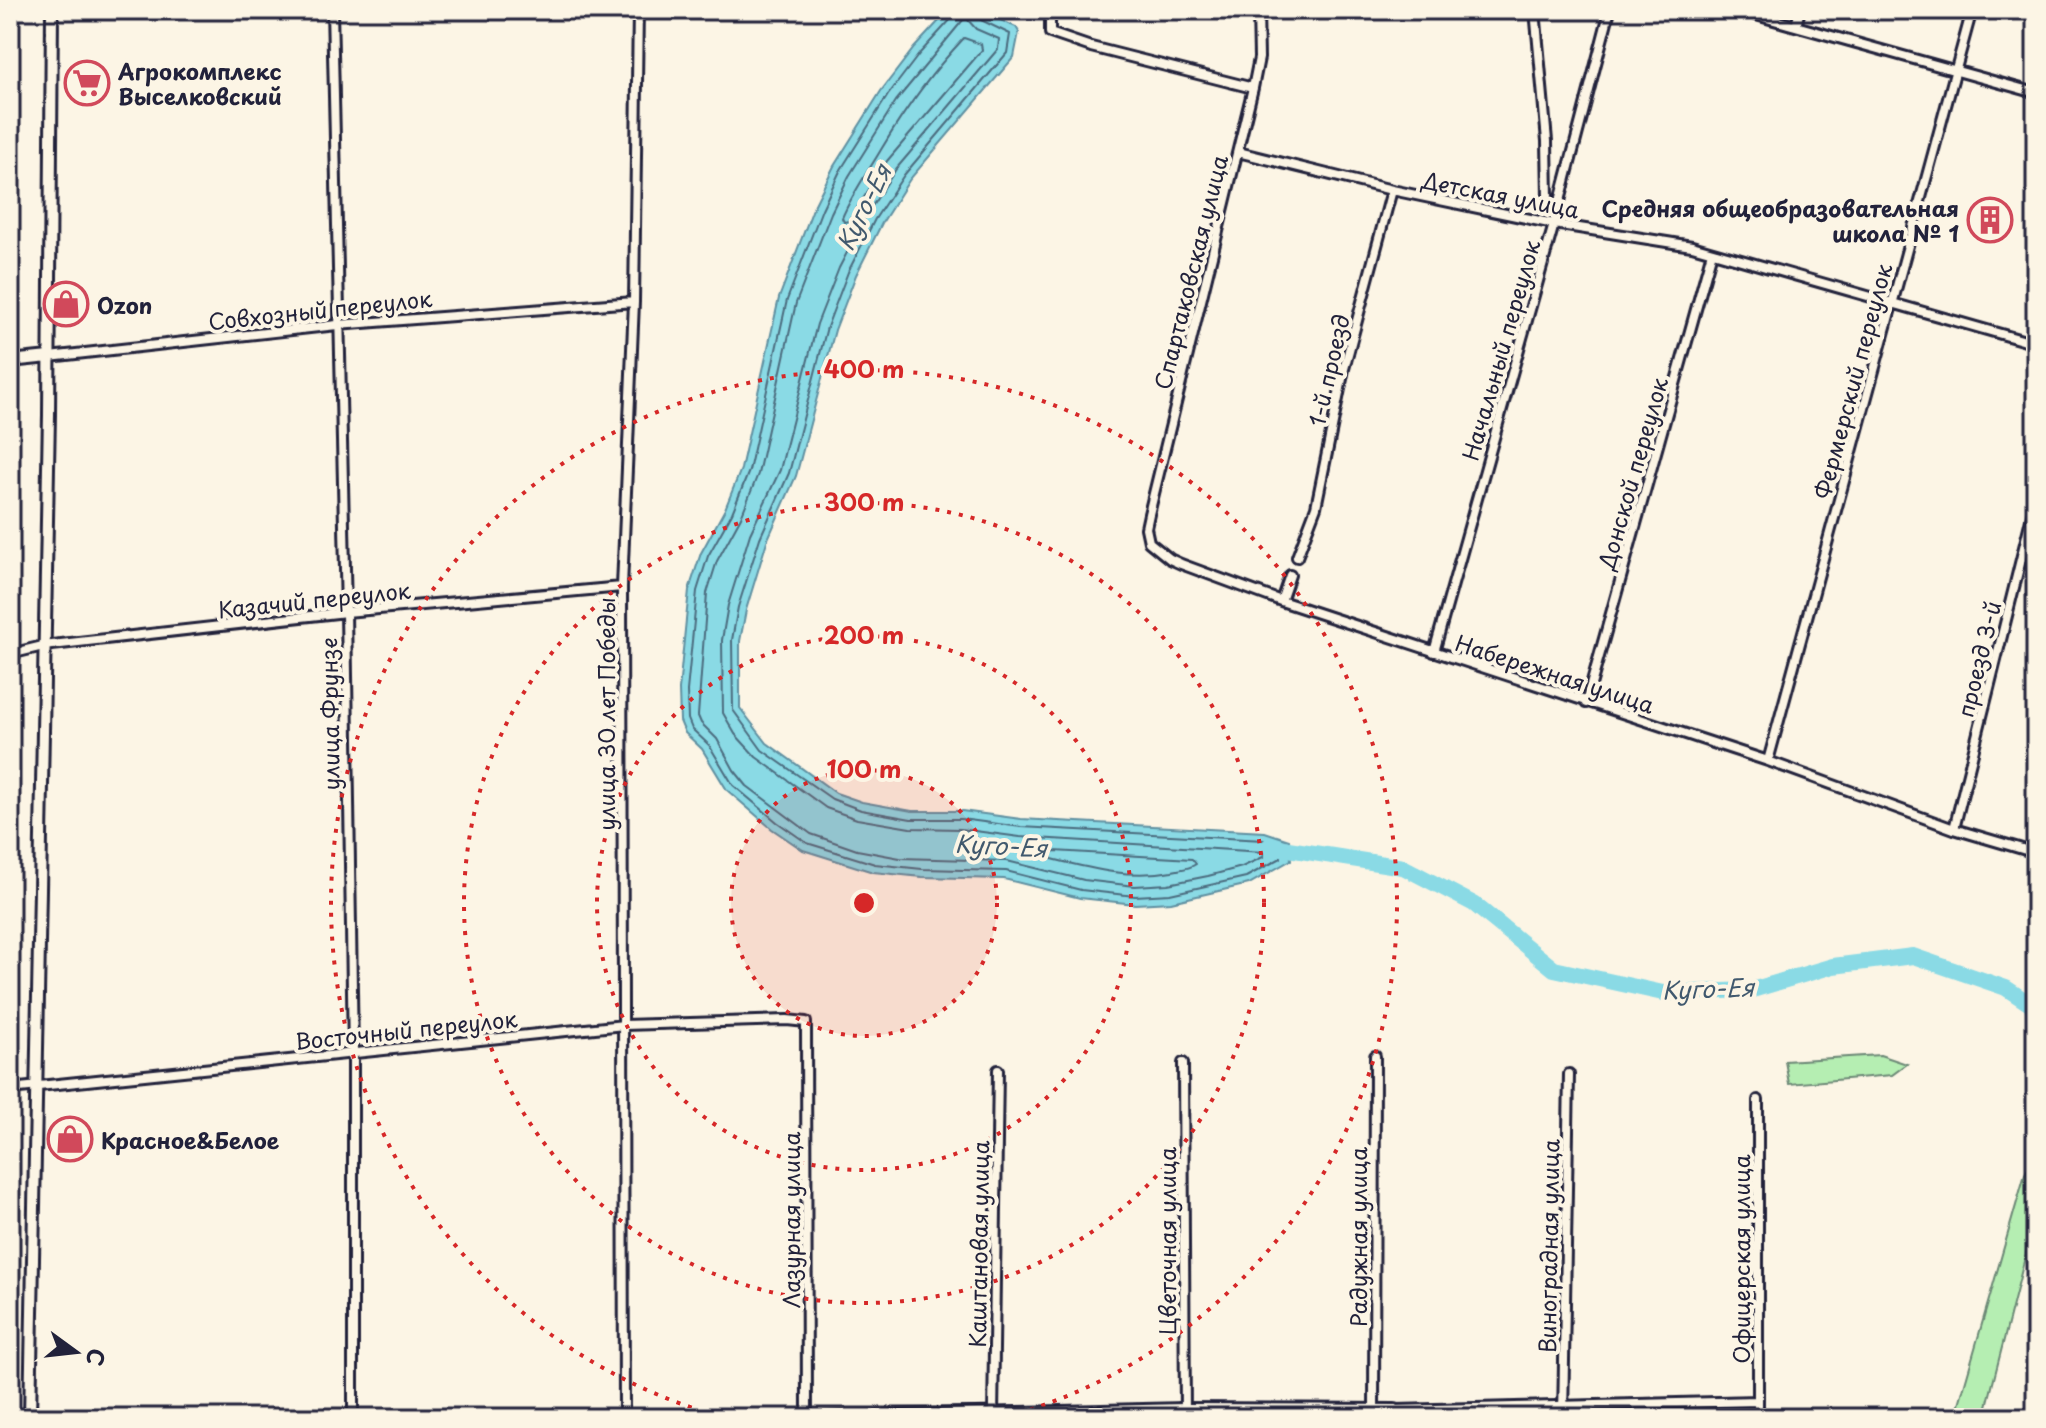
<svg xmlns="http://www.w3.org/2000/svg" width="2046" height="1428" viewBox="0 0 2046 1428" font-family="'Playpen Sans',sans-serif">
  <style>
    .green { fill: #b5eeb2; stroke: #6c8876; stroke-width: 2 }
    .water { fill: #8adae5; stroke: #6090a1; stroke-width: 2 }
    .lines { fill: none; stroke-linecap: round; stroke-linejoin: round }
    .shore { stroke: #4c6c7f; stroke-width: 2 }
    .river { stroke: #8adae5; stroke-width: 16 }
    .minor-casing { stroke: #22223b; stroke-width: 14 }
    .tertiary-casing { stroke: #22223b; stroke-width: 16 }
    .minor { stroke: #fcf5e5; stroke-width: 8 }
    .tertiary { stroke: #fcf5e5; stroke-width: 10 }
    .ring { fill: none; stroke: #d62828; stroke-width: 4; stroke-dasharray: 4 8 }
    .labels { text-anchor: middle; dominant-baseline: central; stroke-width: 8; stroke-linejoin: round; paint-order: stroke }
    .poi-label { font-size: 22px; font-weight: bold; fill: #22223b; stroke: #fcf5e5; text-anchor: start }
    .street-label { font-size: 22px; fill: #22223b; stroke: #fcf5e5 }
    .water-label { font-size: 24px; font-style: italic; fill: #41596e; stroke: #fcf5e5 }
    .centre { fill: #d62828; stroke: #fcf5e5; stroke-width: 4 }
    .ring-label { font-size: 24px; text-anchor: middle; font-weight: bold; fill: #d62828; stroke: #fcf5e5; stroke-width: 8; stroke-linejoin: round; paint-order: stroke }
  </style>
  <rect width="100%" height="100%" fill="#fcf5e5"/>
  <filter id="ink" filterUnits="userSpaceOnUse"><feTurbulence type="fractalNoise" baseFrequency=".0125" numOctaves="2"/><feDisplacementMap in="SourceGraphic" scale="16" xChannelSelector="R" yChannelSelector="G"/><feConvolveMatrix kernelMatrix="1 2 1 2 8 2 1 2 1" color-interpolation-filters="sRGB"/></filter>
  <g filter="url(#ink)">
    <path class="green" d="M1880,1055L1907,1064L1892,1075L1789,1084L1785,1061Z
      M2036,1154V1214L1984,1418H1955L2025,1174Z"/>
    <path class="water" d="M949,10H978L1016,27L1019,32L1014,57L910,179L882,223L856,275L835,330L796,476L767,541L746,610L740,641V708L767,743L836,793L862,802L912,811H962L1021,819L1265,832L1289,840L1291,860L1249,884L1171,902L1135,904L1080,898L1004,879L922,877L873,872L803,850L772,829L727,790L702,749L685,733L680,721L679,690L689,590L701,553L725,509L741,469L779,298L814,206L834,166L881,91L914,48Z"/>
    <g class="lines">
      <path class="shore" d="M954,10L952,18L920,53L888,95L840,171L822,209L787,300L749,471L732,513L708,556L697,591L687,691L688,719L692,729L709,745L733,785L777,822L807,843L875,864L922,869L1006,871L1081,890L1135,896L1170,894L1246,877L1281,858V847L1264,840L1021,827L961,819H911L861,810L832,799L762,750L733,710L732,640L738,607L760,538L789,473L827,327L848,272L875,219L904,175L1007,53L1010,34L981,20L977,10
        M967,19L976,29L999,39L998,49L896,169L867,214L839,268L817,324L780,470L750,534L728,605L722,640L723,713L735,734L756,757L826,808L857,819L910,828L960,829L1020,837L1264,852L1263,857L1242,867L1208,876L1168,884L1135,886L1084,880L1007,861L900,858L857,850L811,834L747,786L734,770L717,739L701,723L698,716L707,593L717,561L741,517L758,474L796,303L831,213L849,176L896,101L963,20Z
        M964,38L981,44L982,50L887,161L849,221L844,222L842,218C853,192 868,172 882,148C906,108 932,72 964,38Z
        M1054,851L1192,859L1196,864C1189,869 1181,869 1172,871C1130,879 1092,869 1052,859L1050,854Z"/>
      <path class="river" d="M1269,846L1403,867L1474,904L1554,969L1663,993L1752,990L1833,966L1913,956L2006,988L2036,1008"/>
      <g class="minor-casing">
        <path id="minor" d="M332,10L346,612L353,1053V1418
          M1050,10V33L1091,47L1253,88
          M1258,10L1259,58L1253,88L1149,514L1146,528L1149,542L1170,559L1181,564L1281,601L1768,761L1954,829L2036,853
          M1535,10L1547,141L1548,198L1556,214
          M1738,10L2036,93
          M1796,26L1800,10
          M1238,152L1392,190L1554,224L1692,246L2036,344
          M49,357L337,325L634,302
          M1297,557L1316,507L1344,369L1392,190
          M1281,601L1290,575
          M1434,652L1554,224L1610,10
          M10,654L43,646L346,612L622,587
          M1586,703L1712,252
          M1768,761L1972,10
          M1954,829L2036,499
          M1183,1063L1185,1418
          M10,1089L624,1025L787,1020L806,1022L807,1418
          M1758,1100V1418
          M1395,1410L1758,1401
          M993,1417L998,1070
          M624,1418L622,587L634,302L638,10
          M1374,1418L1375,1056
          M1563,1418L1569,1074"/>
      </g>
      <g class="tertiary-casing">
        <path id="tertiary" d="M10,361L49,357
          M30,1418L49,415L52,10
          M816,1418L1185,1409L1395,1410"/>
      </g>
      <use href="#minor" class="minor"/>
      <use href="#tertiary" class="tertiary"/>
    </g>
  </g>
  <circle cx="864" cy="903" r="133" fill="#d62828" fill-opacity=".12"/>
  <g class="ring">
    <circle cx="864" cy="903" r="133"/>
    <circle cx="864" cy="903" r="267"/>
    <circle cx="864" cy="903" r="400"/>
    <path d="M726 1418A533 533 0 1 1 1002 1418"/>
  </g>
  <defs>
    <g id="supermarket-ring" transform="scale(2.3)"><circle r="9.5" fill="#fcf5e5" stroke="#d1495b" stroke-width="1.5"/><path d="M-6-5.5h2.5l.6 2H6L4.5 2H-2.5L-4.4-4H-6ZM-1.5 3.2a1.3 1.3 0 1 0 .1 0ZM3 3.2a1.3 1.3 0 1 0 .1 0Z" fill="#d1495b"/></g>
    <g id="building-ring" transform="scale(2.3)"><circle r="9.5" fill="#fcf5e5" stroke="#d1495b" stroke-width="1.5"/><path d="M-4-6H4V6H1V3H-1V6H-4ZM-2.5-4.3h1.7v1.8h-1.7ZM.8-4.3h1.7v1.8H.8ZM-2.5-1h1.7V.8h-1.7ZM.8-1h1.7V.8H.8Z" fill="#d1495b"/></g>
    <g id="shop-ring" transform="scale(2.3)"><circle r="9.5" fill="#fcf5e5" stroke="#d1495b" stroke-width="1.5"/><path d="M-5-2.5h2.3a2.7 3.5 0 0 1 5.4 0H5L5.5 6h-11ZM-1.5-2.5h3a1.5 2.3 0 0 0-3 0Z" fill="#d1495b"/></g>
  </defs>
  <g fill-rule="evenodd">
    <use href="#supermarket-ring" x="87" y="83"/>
    <use href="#building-ring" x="1990" y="220"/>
    <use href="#shop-ring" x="66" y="304"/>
    <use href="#shop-ring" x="70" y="1139"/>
  </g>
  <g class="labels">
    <g class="poi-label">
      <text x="118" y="70">Агрокомплекс<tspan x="118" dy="25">Выселковский</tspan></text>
      <text x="1959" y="207" text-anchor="end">Средняя общеобразовательная<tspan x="1959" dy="25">школа № 1</tspan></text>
      <text x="97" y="304">Ozon</text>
      <text x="101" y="1139">Красное&amp;Белое</text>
    </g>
    <g class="street-label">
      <text transform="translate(1501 194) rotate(11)">Детская улица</text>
      <text transform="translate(1190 272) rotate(-76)">Спартаковская улица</text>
      <text transform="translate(320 309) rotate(-6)">Совхозный переулок</text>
      <text transform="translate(1500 350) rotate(-74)">Начальный переулок</text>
      <text transform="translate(1328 370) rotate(-77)">1-й проезд</text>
      <text transform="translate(1852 381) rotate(-75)">Фермерский переулок</text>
      <text transform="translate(1632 473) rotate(-74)">Донской переулок</text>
      <text transform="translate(314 599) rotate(-6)">Казачий переулок</text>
      <text transform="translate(1978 659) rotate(-76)">проезд 3-й</text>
      <text transform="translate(1555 673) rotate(18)">Набережная улица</text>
      <text transform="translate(329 714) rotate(-91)">улица Фрунзе</text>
      <text transform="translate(605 714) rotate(-90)">улица 30 лет Победы</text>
      <text transform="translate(406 1029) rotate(-6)">Восточный переулок</text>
      <text transform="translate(790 1220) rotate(-90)">Лазурная улица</text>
      <text transform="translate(1357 1237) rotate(-90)">Радужная улица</text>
      <text transform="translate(1166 1241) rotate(-90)">Цветочная улица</text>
      <text transform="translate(978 1244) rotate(-89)">Каштановая улица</text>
      <text transform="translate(1548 1246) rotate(-89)">Виноградная улица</text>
      <text transform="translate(1740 1259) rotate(-90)">Офицерская улица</text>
    </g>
    <g class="water-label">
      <text transform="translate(863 207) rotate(-64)">Куго-Ея</text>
      <text transform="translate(1001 845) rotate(3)">Куго-Ея</text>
      <text transform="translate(1708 988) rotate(-2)">Куго-Ея</text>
    </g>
  </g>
  <circle cx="864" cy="903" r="12" class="centre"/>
  <g class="ring-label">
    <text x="864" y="378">400 m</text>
    <text x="864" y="511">300 m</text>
    <text x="864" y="644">200 m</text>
    <text x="864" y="778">100 m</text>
  </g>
  <rect width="2046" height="1428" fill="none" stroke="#fcf5e5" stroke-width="40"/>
  <rect x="20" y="20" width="2006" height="1388" fill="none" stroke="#22223b" stroke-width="3" filter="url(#ink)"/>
  <g transform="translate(76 1352) rotate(105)" stroke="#fcf5e5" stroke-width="6" paint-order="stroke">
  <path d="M0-6L14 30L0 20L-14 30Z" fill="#22223b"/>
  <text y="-12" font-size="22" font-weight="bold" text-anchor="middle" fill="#22223b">С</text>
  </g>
</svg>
